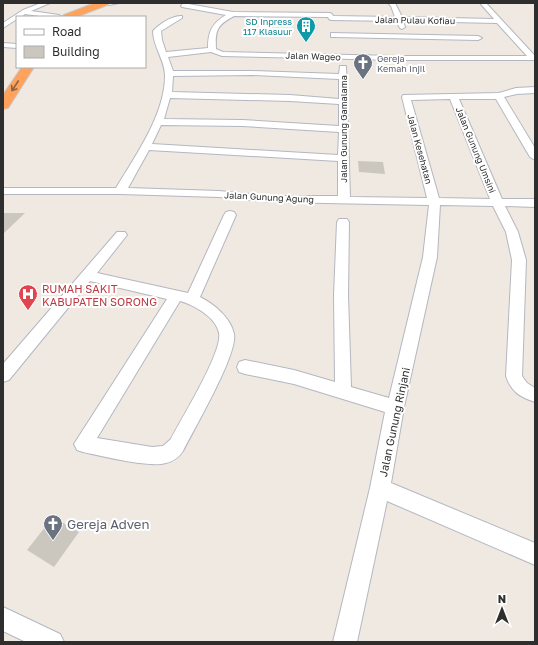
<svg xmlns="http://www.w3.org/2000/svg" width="538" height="645" viewBox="0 0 538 645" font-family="'Golos Text',sans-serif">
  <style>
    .building { fill: #cbc7bf }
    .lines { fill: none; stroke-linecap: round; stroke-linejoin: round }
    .street-casing { stroke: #b4b7c1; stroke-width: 2 }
    .highway-casing { stroke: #c9c9c9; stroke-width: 2 }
    .street { fill: #fff; fill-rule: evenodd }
    .highway { fill: #ffa35c; fill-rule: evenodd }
    .oneway { stroke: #8c6343 }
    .labels { text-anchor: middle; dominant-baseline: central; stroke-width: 4; stroke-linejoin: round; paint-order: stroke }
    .far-street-label { font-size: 9px; fill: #2e2e2e; stroke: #fff }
    .far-culture-label { font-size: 9px; fill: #0d838f; stroke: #fff; text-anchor: end }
    .far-worship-label { font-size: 9px; fill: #5b616d; stroke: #fff; text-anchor: start }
    .health-label { font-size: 11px; fill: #be3a42; stroke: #fff; text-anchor: start }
    .street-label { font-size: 11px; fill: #2e2e2e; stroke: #fff }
    .near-worship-label { font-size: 13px; fill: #5b616d; stroke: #fff; text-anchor: start }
  </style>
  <rect width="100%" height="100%" fill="#efe9e1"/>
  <path class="building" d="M358,161L383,162L385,174L359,172Z
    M3,213H25L3,234Z
    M53,517L79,532L54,567L27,550Z"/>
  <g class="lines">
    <g class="street-casing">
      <path id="street" d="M41,3H50L31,11L59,15L62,17H46L25,14L21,17H17V19L3,28V23L23,10Z
        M109,3H119L109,5Z
        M183,3L233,12L330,13L332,14L333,16L395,17L391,6L388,3H395L402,17L494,19L480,3H486L535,56V60H395L222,56L211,52L168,57L173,71H252L339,74L340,66H346L350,197L427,198L402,97L403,95L499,93L516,88L535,87V93L517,94L504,97L535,148V160L530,157L496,99H459L502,199H535V207L505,206L518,232L526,260L522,376L527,383L535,388V402C520,397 511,392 506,376L512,260L506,232L493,206L440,205L437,257L404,407L391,483L535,543V565L387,501L357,642H333L370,488L385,412L294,384L245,374L239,372L237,367L239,362L245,360L294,370L335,382L334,295L337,222L339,219H347L349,222L348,295L351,387L389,398L423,257L429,205L273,202L219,197L120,194H3V188H116C136,155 165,114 165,76C165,60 153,47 153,31C159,24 173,15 182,16V18L161,31L162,40L166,52L208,48C208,32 212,23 226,15L182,7L181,6ZM234,16L328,17L329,19L331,20L396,21L400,28L402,29L405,27L403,21L497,23L527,56H395L223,52L216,49C215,30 217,25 234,16ZM252,75L339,79V99L290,95L172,92L173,76ZM170,98L290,101L339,104V126L242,120L164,119ZM450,99L490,199L439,198L411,100ZM161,125L242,126L339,132L338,155L152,144ZM149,150L338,161V196H273L219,191L128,188Z
        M331,33L478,36L482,38L478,40L334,37H331Z
        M3,43L17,44V48L3,47Z
        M230,211L234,212L236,215L200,297C214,304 231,318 234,334C238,354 194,429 183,451C179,457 174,461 166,463C149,468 102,456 83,452L77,450L74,444L167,299L90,281L9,380L3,382V364L117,232H125L127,235L97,273L188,293L224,215L226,212ZM180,301C194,305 216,317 219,333C223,352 181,419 171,439L163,446L152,447L97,438Z
        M3,607L60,634L64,642H26L3,631Z"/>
    </g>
    <g class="highway-casing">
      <path id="highway" d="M95,3H109L107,5L76,17H62L64,15Z
        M22,67H34L8,108L3,109V95Z"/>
    </g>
    <use href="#street" class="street"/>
    <use href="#highway" class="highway"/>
  </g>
  <defs><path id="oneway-shaft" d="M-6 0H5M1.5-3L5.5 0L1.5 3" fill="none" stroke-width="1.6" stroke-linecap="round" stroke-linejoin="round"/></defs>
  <use class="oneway" href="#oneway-shaft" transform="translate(15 86) rotate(123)"/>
  <defs>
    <g id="building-pin" transform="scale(1)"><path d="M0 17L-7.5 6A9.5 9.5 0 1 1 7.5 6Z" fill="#0f9aa8" stroke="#fff"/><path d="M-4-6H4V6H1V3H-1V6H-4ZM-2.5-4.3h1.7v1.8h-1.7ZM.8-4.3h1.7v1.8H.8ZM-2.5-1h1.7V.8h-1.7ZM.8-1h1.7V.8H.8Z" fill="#fff"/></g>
    <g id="church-pin" transform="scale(1)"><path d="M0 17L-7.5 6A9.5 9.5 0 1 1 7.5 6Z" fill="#6b7280" stroke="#fff"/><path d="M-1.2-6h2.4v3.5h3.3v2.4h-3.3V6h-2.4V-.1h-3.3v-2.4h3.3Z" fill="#fff"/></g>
    <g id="hospital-pin" transform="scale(1)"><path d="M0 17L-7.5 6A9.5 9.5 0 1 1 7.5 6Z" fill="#e0444e" stroke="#fff"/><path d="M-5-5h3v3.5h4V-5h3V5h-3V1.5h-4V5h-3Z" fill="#fff"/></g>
  </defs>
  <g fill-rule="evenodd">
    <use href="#building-pin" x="306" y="26"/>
    <use href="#church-pin" x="363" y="63"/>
    <use href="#hospital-pin" x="28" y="294"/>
    <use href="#church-pin" x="53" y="524"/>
  </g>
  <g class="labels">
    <g class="far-street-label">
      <text transform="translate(415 20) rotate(1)">Jalan Pulau Kofiau</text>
      <text transform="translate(313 56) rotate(2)">Jalan Wageo</text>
      <text transform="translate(343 129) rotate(-90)">Jalan Gunung Gamalama</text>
      <text transform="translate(420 149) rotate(75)">Jalan Kesehatan</text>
      <text transform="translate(476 150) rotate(68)">Jalan Gunung Umsini</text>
      <text transform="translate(269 197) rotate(3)">Jalan Gunung Agung</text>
    </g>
    <g class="far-culture-label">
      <text x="292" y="21">SD Inpress<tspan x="292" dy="10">117 Klasuur</tspan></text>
    </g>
    <g class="far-worship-label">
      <text x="377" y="58">Gereja<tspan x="377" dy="10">Kemah Injil</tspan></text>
    </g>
    <g class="health-label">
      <text x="42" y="288">RUMAH SAKIT<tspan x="42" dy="13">KABUPATEN SORONG</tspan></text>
    </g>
    <g class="street-label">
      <text transform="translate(394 422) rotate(-78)">Jalan Gunung Rinjani</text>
    </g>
    <g class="near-worship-label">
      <text x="67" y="524">Gereja Adven</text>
    </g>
  </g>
  <rect width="538" height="645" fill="none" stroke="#2e2e2e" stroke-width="8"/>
  <rect x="16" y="16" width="130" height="52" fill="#ffffff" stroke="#ababab"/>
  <rect x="24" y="29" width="20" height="6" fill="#ffffff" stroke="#ababab"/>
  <text x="52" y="36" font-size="12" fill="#2e2e2e">Road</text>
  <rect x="24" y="46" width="20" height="12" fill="#cbc7bf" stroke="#ababab"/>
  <text x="52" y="56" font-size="12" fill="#2e2e2e">Building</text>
  <g transform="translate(502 609)" stroke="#ffffff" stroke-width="3" paint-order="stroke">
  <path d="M0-3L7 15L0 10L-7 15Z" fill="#2e2e2e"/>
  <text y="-6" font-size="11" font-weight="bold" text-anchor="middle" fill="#2e2e2e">N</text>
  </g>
</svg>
